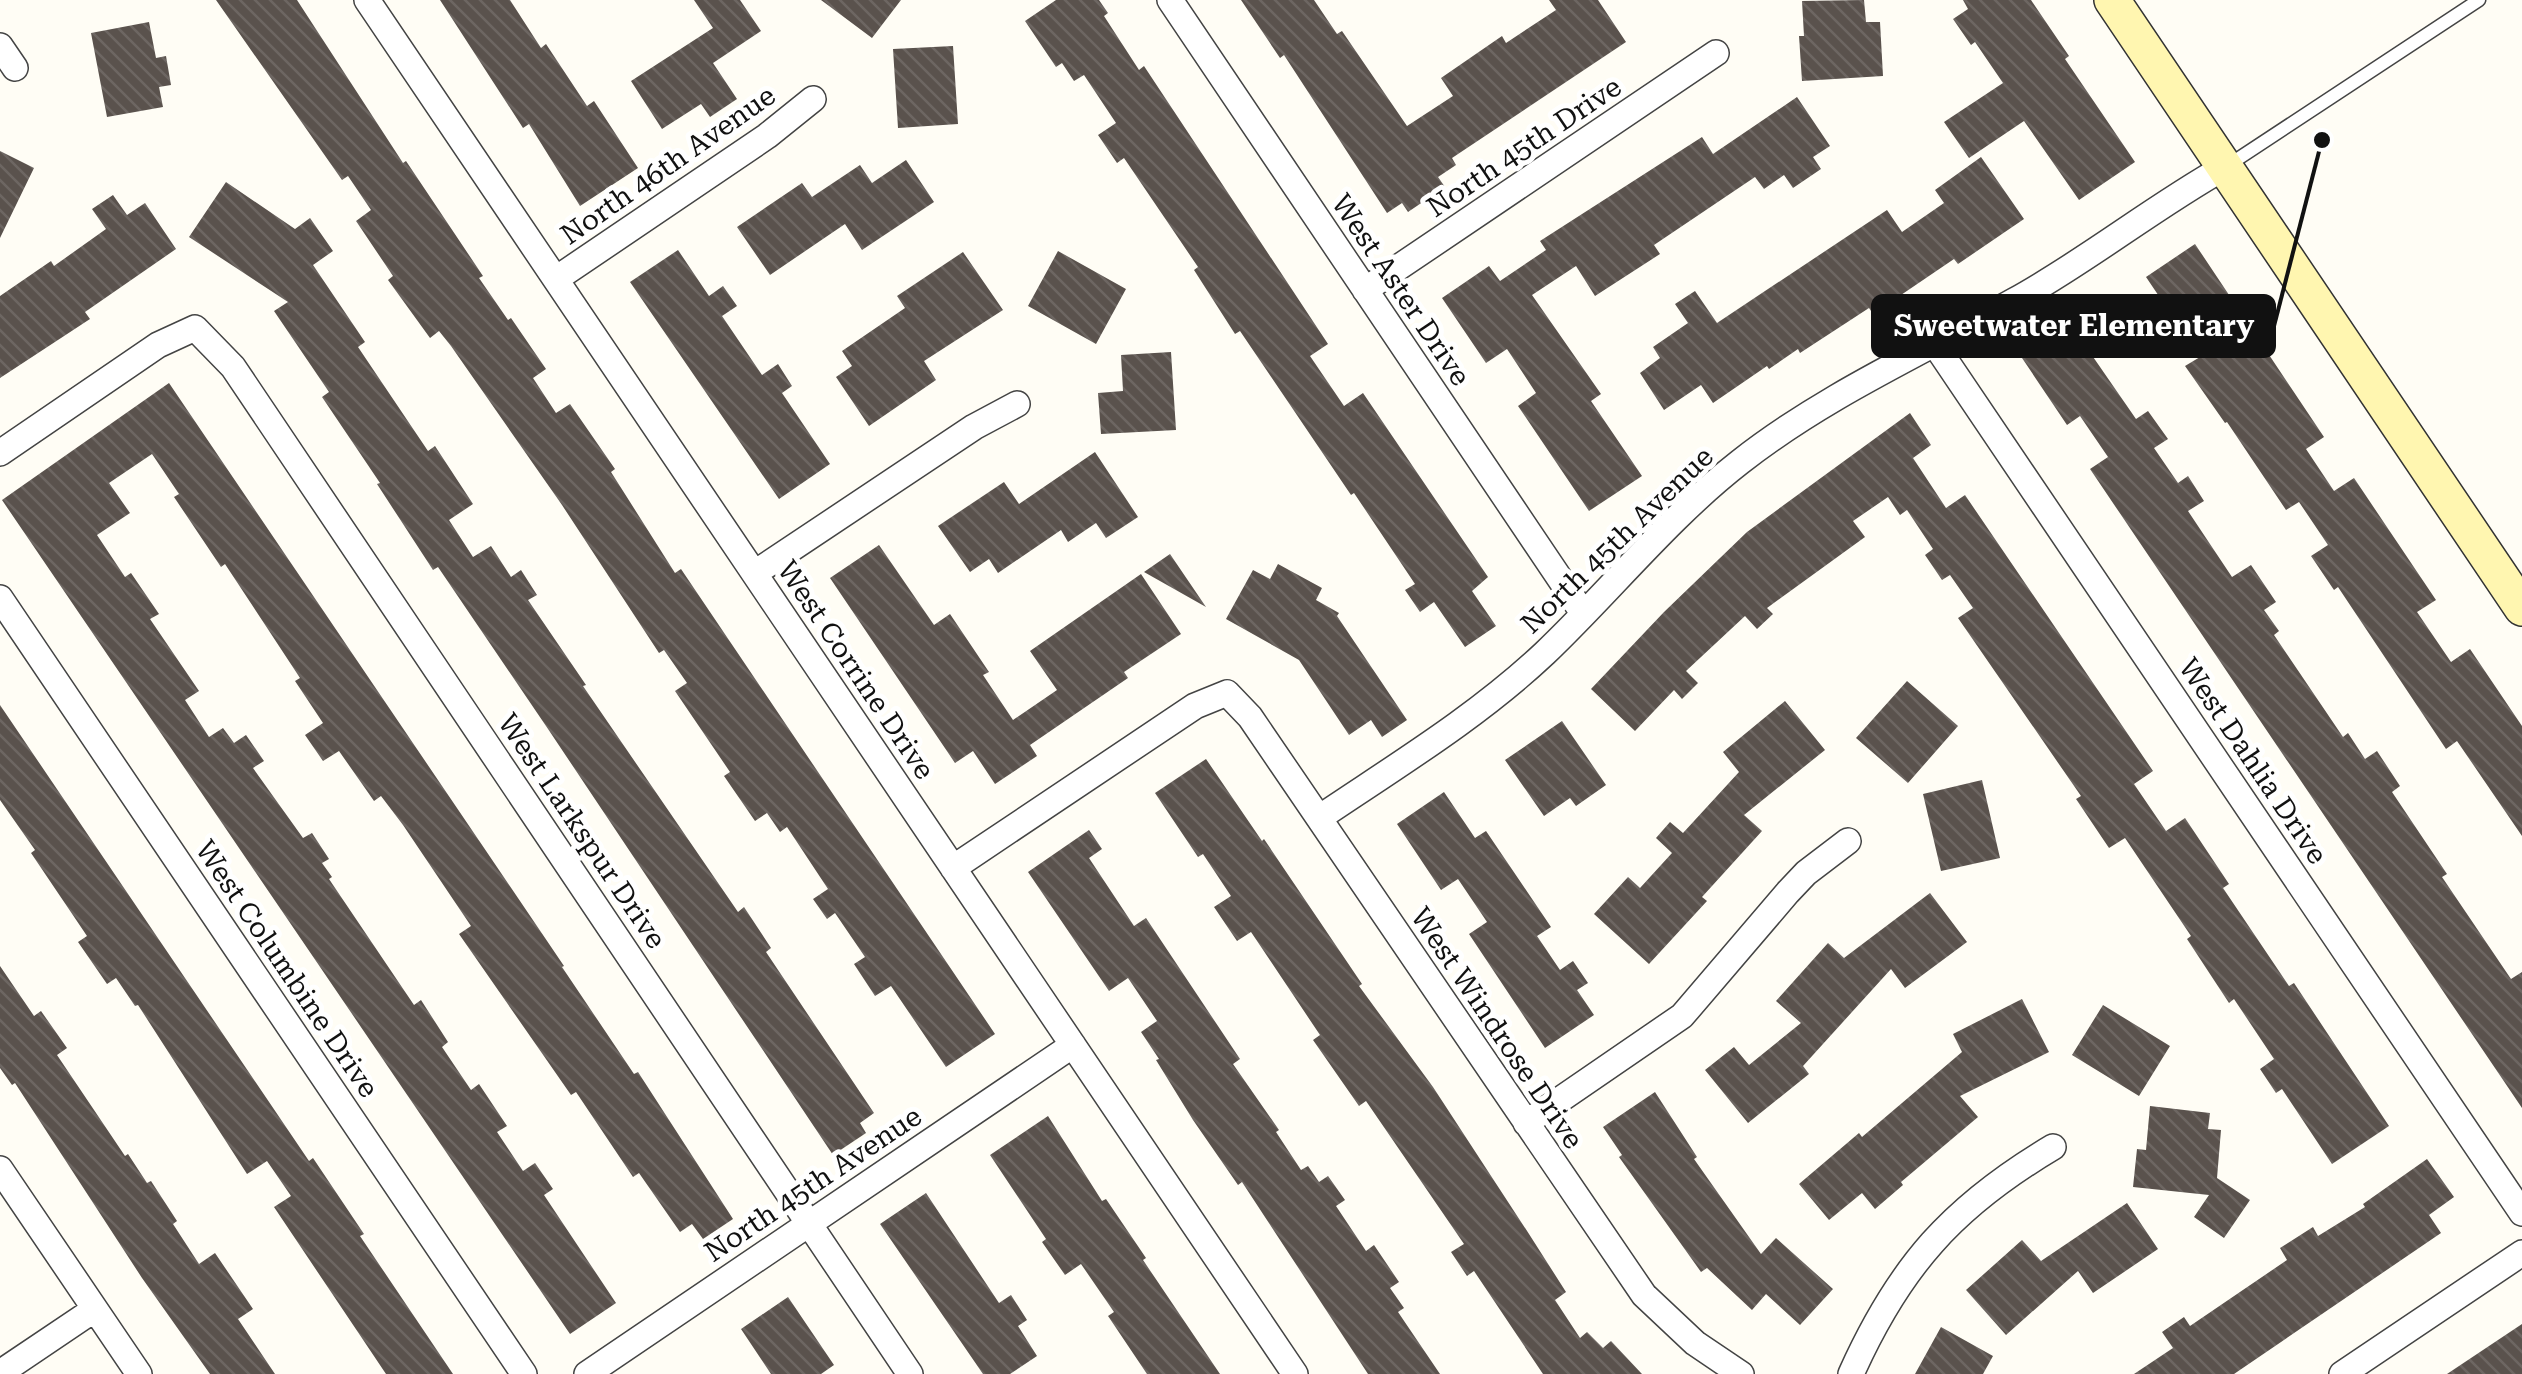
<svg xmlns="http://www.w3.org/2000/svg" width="2522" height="1374" viewBox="0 0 2522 1374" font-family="'Roboto Serif',serif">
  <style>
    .building { fill: url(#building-back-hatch) }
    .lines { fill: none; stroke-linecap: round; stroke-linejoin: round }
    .lane-casing { stroke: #444; stroke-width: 15 }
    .street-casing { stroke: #444; stroke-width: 28 }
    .secondary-casing { stroke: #333; stroke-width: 38 }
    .lane { stroke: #fff; stroke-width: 12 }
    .street { stroke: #fff; stroke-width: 25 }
    .secondary { stroke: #fff6b0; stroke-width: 35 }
    .labels { text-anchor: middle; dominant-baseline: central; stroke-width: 10; stroke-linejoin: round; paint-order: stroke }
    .street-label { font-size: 28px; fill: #111; stroke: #fff }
    .leader { fill: none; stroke: #111; stroke-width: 4 }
    .callout-dot { fill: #111; stroke: #fff; stroke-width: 4 }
    .callout { fill: #111; stroke: #111; stroke-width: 4 }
    .callout-label { font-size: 30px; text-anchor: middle; font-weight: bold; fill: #fff }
  </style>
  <defs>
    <pattern id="building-back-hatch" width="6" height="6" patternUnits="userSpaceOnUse" patternTransform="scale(2.5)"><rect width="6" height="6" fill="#5a524d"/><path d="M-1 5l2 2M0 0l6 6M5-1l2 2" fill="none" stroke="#6d6662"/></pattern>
  </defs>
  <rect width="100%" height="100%" fill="#fffdf5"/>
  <path class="building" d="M216,0H297L403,163L406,161L483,276L479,278L508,320L511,318L546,369L533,378L556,413L570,404L615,469L611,472L675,573L681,569L995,1034L946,1067L891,986L875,996L854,964L865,957L835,913L827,919L813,899L828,889L787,827L780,832L767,813L755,821L724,776L730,772L675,691L687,683L664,650L659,653L562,505L451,346L439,331L430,338L388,280L393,276L356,221L371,210L348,176L342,180Z
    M440,0H510L541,48L546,44L587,106L594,101L638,168L580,206L529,124L523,128Z
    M694,0H740L761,31L713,63L737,99L710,117L701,104L662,129L631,81L713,28Z
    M821,0H901L872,38Z
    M1056,0H1099L1108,13L1104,16L1139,70L1144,66L1328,344L1310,356L1344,406L1363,393L1488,577L1472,591L1496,626L1465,647L1434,602L1420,612L1405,590L1415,584L1354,493L1351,495L1240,331L1235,334L1194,270L1198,267L1124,158L1117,163L1098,135L1116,123L1084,75L1074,81L1062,63L1056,67L1025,21Z
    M1241,0H1314L1337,34L1342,31L1407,126L1453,96L1441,78L1502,36L1506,43L1556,10L1549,0H1598L1626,42L1452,158L1456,165L1438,177L1445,187L1408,212L1402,203L1387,213L1284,55L1280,58Z
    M1864,0L1866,22H1880L1883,76L1802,81L1799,36H1804L1802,1Z
    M1963,0H2031L2069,56L2065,59L2135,162L2079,200L2024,121L1969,158L1944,122L2003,83L1975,42L1971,45L1953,19L1968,9Z
    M149,22L156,58L166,56L171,85L159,87L163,107L107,117L91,33Z
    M953,46L958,124L898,128L893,49Z
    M1797,97L1830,146L1813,157L1821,169L1793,188L1784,175L1764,189L1755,177L1654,245L1660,254L1595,296L1576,266L1532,295L1601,394L1591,401L1642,476L1589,511L1518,406L1536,393L1507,349L1486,363L1442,298L1489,266L1500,281L1546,250L1540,241L1702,137L1713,154Z
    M0,151L34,168L0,238Z
    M1981,157L2024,219L1958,264L1954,259L1873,314L1869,308L1800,353L1798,349L1769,369L1767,366L1713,403L1701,385L1664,410L1640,373L1660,358L1653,347L1688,323L1675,304L1695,291L1717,323L1887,210L1902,232L1944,203L1935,190Z
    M906,160L934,202L862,250L845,224L770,275L737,227L802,183L812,197L860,165L872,183Z
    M226,182L295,229L310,218L333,251L313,265L365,342L358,347L428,451L435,446L473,504L449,520L473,557L491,546L511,577L521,570L537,595L528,600L586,685L583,686L738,912L744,907L771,948L766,952L874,1113L860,1123L866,1133L833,1155L546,726L438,567L433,570L377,484L380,483L322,397L329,392L274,311L288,302L189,237Z
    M113,195L127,215L145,203L176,249L85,312L90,319L0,378V296L51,261L54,266L106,229L92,209Z
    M2195,244L2324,437L2306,449L2334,491L2354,478L2436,600L2417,612L2451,662L2470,649L2522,726V836L2457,741L2446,749L2338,587L2334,590L2311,556L2328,545L2299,502L2286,510L2227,422L2225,423L2185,366L2200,357L2146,277Z
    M678,250L709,296L723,286L737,306L722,316L762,375L778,364L792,386L782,393L830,464L779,499L630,282Z
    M1058,251L1126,289L1096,344L1028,306Z
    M963,252L1003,310L924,361L936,380L869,426L836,377L852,366L842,351L905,308L897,296Z
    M2071,325L2136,419L2148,411L2168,439L2154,448L2178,483L2188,476L2204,501L2188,511L2232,577L2251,565L2276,602L2264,610L2279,631L2274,635L2343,737L2348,733L2365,759L2377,751L2400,786L2392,792L2447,874L2442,877L2511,979L2522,972V1108L2090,469L2108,457L2080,416L2067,425L2022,358Z
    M1171,352L1176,430L1101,434L1098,393L1123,391L1121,355Z
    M169,383L564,966L562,967L634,1074L638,1072L733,1219L703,1239L692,1224L680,1232L639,1173L633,1177L576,1092L571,1095L459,934L471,926L403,825L381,796L374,801L339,751L323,761L305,735L323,723L295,681L300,678L225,564L221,567L174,497L179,494L152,454L109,483L130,513L97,535L125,577L131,573L159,614L150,619L199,691L185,700L209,737L223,728L234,743L246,735L264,761L253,768L303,838L312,833L329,859L322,863L332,877L329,879L414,1005L421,1000L448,1042L442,1047L471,1090L479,1084L507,1126L497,1132L523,1171L535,1163L553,1189L544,1195L616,1303L570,1334L2,500Z
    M1910,413L1931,445L1913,458L1946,508L1965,495L2153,771L2134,784L2166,831L2185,818L2229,884L2223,888L2289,986L2294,983L2389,1126L2332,1164L2282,1089L2276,1093L2260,1069L2274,1059L2234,999L2229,1003L2187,939L2191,936L2125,838L2109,848L2076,799L2081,796L1958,618L1973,608L1950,575L1942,580L1925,555L1933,549L1907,510L1900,515L1888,497L1853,521L1865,537L1767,608L1773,614L1757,629L1745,616L1686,671L1698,683L1682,699L1674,690L1635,731L1591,689L1664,612L1747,532Z
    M1095,452L1138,517L1106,538L1096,523L1068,542L1061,530L998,573L989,559L970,572L938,526L1004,482L1019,504Z
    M879,545L934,625L950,614L989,672L983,675L1013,720L1057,690L1030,651L1141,574L1181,634L1124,672L1128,678L1030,745L1037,756L995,784L973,751L955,763L830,578Z
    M1170,554L1206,607L1144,572Z
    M1278,564L1322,588L1316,600L1339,613L1337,616L1407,720L1382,737L1371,720L1349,735L1299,660L1226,619L1253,570L1270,579Z
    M1907,681L1958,726L1908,783L1856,738Z
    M1785,701L1825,750L1744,815L1762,831L1702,897L1707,901L1649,964L1594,914L1628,877L1640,888L1672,853L1656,838L1670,822L1683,833L1739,772L1723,752Z
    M0,705L309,1161L313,1158L364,1234L360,1236L453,1374H386L274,1207L291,1196L267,1161L247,1174L138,1005L135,1006L116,978L107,984L78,942L87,936L31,853L35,850L0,800Z
    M1562,721L1606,785L1576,806L1570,798L1544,816L1505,760Z
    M1206,759L1262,841L1264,839L1362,984L1359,986L1433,1087L1529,1234L1566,1292L1555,1300L1580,1338L1587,1332L1603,1348L1611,1341L1642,1374H1543L1474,1271L1467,1276L1451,1252L1464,1244L1366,1101L1359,1106L1313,1040L1320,1035L1251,932L1237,941L1214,907L1231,896L1203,854L1198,857L1155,793Z
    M1982,780L2000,858L1941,871L1923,794Z
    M1444,792L1475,838L1486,831L1551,927L1537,936L1560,970L1573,961L1588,983L1577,990L1594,1015L1545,1048L1469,934L1487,922L1458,879L1441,890L1397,824Z
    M1089,830L1102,849L1089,858L1134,926L1146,918L1240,1059L1233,1064L1279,1130L1276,1132L1301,1170L1308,1166L1319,1182L1328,1176L1345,1200L1336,1206L1366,1251L1374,1245L1399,1282L1390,1288L1404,1308L1398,1312L1440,1374H1368L1242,1182L1238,1185L1193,1120L1156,1060L1159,1059L1141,1032L1157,1021L1128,978L1109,991L1028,872Z
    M1930,893L1967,942L1905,988L1891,969L1803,1066L1809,1074L1748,1123L1705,1070L1734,1047L1749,1065L1801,1023L1776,1001L1828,943L1844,958Z
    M0,966L34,1016L41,1011L67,1048L57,1055L125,1156L128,1154L147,1183L151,1181L177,1221L173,1224L199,1264L215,1253L253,1309L238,1319L275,1374H210L142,1278L15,1083L12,1085L0,1068Z
    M2022,999L2049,1052L1960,1096L1978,1117L1901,1182L1903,1185L1875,1209L1862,1193L1829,1220L1799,1184L1859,1133L1862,1137L1962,1052L1953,1034Z
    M2103,1005L2170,1046L2139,1096L2072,1055Z
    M1655,1092L1697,1157L1694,1159L1761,1254L1776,1238L1833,1289L1800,1325L1766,1294L1752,1310L1707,1268L1701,1272L1619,1157L1622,1155L1603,1127Z
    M2150,1106L2210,1113L2208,1129L2221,1130L2217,1178L2250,1200L2224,1238L2194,1217L2209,1195L2133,1187L2137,1149L2146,1150Z
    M1048,1116L1102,1201L1106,1199L1146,1258L1143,1260L1220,1374H1147L1108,1316L1114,1312L1081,1264L1065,1275L1042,1242L1046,1239L990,1155Z
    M2427,1159L2454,1197L2429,1215L2441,1233L2234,1374H2134L2173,1348L2162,1332L2184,1317L2190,1326L2287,1260L2280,1248L2313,1227L2318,1236L2365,1207L2363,1204Z
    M926,1193L999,1303L1011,1295L1027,1320L1018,1326L1037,1356L1010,1374H983L880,1224Z
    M2127,1203L2158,1249L2093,1293L2078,1271L2006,1335L1966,1290L2022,1240L2041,1261Z
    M788,1297L834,1365L821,1374H771L741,1329Z
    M2522,1324V1374H2447Z
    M1941,1327L1993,1356L1983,1374H1915Z"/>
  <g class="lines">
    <g class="lane-casing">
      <path id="lane" d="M2227,166L2479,0"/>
    </g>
    <g class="street-casing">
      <path id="street" d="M367,0L1295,1374
        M1170,0L1583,613
        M0,46L15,68
        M556,279L767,136L813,99
        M1365,290L1716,53
        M1934,343L2522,1213
        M0,453L158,345L195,328L233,367L910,1374
        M755,573L974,427L1017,404
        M0,598L524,1374
        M1319,818C1396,766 1477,717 1545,653C1611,590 1668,518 1740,462C1824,396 1921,353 2014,301C2087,261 2152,208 2225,167
        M953,868L1195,706L1227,693L1250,717L1644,1295L1695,1343L1741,1374
        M1526,1123L1682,1016L1788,892L1806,873L1848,841
        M0,1169L139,1374
        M0,1373L95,1309
        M587,1374L1073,1045
        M1851,1374C1899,1267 1952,1207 2053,1147
        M2342,1374L2522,1253"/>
    </g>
    <g class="secondary-casing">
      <path id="secondary" d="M2112,0L2522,608"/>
    </g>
    <use href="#lane" class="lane"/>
    <use href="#street" class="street"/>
    <use href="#secondary" class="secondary"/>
  </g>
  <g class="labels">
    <g class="street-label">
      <text transform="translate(1524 147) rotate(-34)">North 45th Drive</text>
      <text transform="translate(668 165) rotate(-35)">North 46th Avenue</text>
      <text transform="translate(1401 290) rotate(56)">West Aster Drive</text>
      <text transform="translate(1617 540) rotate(-44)">North 45th Avenue</text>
      <text transform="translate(856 670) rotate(56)">West Corrine Drive</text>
      <text transform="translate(2253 761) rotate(56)">West Dahlia Drive</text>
      <text transform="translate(582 831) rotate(56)">West Larkspur Drive</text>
      <text transform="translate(287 969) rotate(56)">West Columbine Drive</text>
      <text transform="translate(1497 1028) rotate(56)">West Windrose Drive</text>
      <text transform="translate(813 1184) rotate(-34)">North 45th Avenue</text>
    </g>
  </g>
  <path class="leader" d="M2322 140L2274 326"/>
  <circle class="callout-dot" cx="2322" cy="140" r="10"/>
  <rect class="callout" x="1873" y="296" width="401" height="60" rx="10"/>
  <g class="callout-label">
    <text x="2074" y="336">Sweetwater Elementary</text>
  </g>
</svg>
